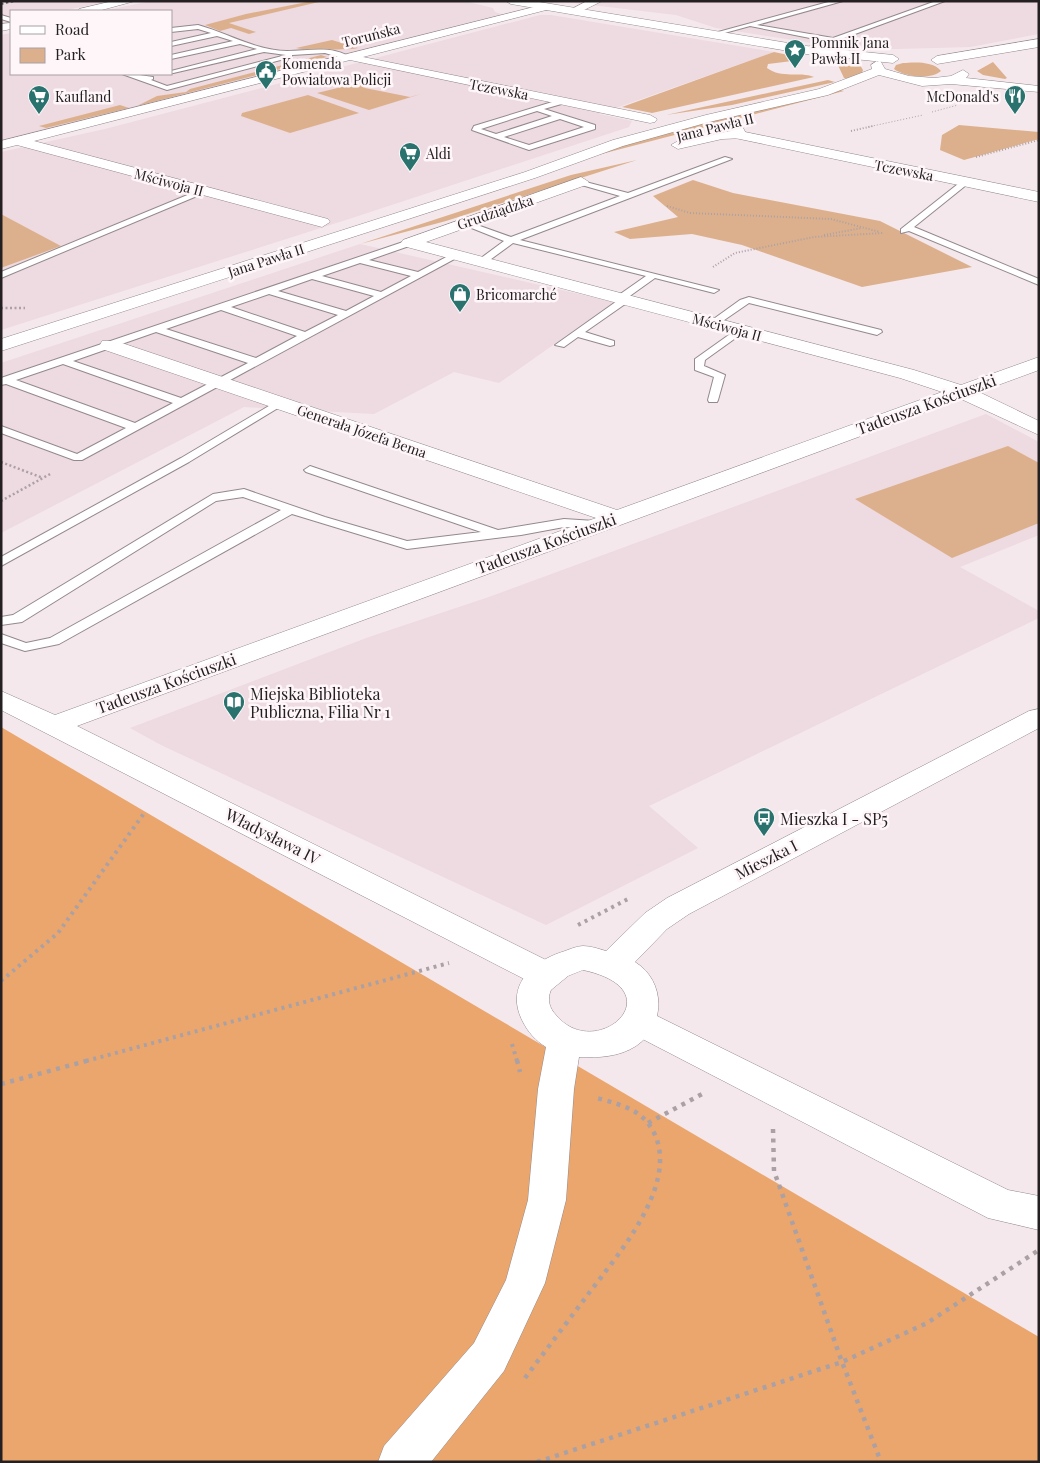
<svg xmlns="http://www.w3.org/2000/svg" width="1040" height="1463" viewBox="0 0 1040 1463" font-family="'Playfair Display',serif">
  <style>
    .built { fill: #eedae1 }
    .green { fill: #ddb08d }
    .forest { fill: #eaa66d }
    .lines { fill: none; stroke-linecap: round; stroke-linejoin: round }
    .service-casing { stroke: #93898c; stroke-width: 2 }
    .minor-casing { stroke: #93898c; stroke-width: 1 }
    .tertiary-casing { stroke: #93898c; stroke-width: 1 }
    .secondary-casing { stroke: #93898c; stroke-width: 1 }
    .path-far4 { stroke: #aba1a4; stroke-width: 1; stroke-dasharray: 1 2; stroke-linecap: butt }
    .path-far3 { stroke: #aba1a4; stroke-width: 2; stroke-dasharray: 1 2; stroke-linecap: butt }
    .path-far2 { stroke: #aba1a4; stroke-width: 2.5; stroke-dasharray: 2 2.5; stroke-linecap: butt }
    .path-far1 { stroke: #aba1a4; stroke-width: 4; stroke-dasharray: 3 4.5; stroke-linecap: butt }
    .path { stroke: #aba1a4; stroke-width: 4.5; stroke-dasharray: 4 5.5; stroke-linecap: butt }
    .service { fill: #fff; fill-rule: evenodd }
    .minor { fill: #fff; fill-rule: evenodd }
    .tertiary { fill: #fff; fill-rule: evenodd }
    .secondary { fill: #fff; fill-rule: evenodd }
    .rail { stroke: #615a5c; stroke-width: 2; stroke-dasharray: 2.5 2.5; stroke-linecap: butt }
    .labels { text-anchor: middle; dominant-baseline: central; stroke-width: 5; stroke-linejoin: round; paint-order: stroke }
    .far-street-label { font-size: 14px; fill: #242021; stroke: #fef6f9 }
    .far-poi-label { font-size: 14px; fill: #242021; stroke: #fef6f9; text-anchor: start }
    .street-label { font-size: 16px; fill: #242021; stroke: #fef6f9 }
    .poi-label { font-size: 16px; fill: #242021; stroke: #fef6f9; text-anchor: start }
  </style>
  <rect width="100%" height="100%" fill="#f4e8ec"/>
  <path class="built" d="M1,1H112L61,11H11V21L1,23Z
    M151,1H464L493,8L495,12L505,15L1,142V35L11,33V74H171V11H103Z
    M557,1H1039V34L970,47L858,50L716,28L676,15Z
    M540,15H551L774,52L599,114L632,121L629,127L352,218L1,330V268L61,246L1,214V152L105,129Z
    M360,244L614,302L499,383L454,372L374,414L244,407L1,533V363Z
    M986,414L1039,442V535L960,567L1039,611V618L649,806L698,848L546,925L161,745L130,728L369,637L489,597Z"/>
  <path class="green" d="M312,1H323L229,23L256,32L249,34L231,28L220,31L205,25L246,14Z
    M332,40L358,48C354,50 300,50 296,48Z
    M774,52L798,57L792,61L768,64L767,68C782,79 799,71 814,77L652,113L622,107Z
    M321,55L327,57L137,106L157,96L186,92L190,89Z
    M835,59L860,65L863,70L862,73L848,79L844,78Z
    M993,62L1007,78L1005,79L983,75L977,71Z
    M903,63C914,62 934,61 941,71C931,80 905,77 894,69L896,65Z
    M828,80L835,82L732,105L666,115Z
    M362,82L368,84L365,88L410,97L421,94L369,110L317,93Z
    M840,90L844,91L590,157L588,156L682,128Z
    M308,95L359,113L290,133L241,116L242,113Z
    M120,105L129,108L46,128L39,126Z
    M959,125L1039,132V139L964,160L940,150L942,135Z
    M637,160L446,221L360,244L571,175Z
    M693,180L733,193L880,221L972,267L862,287L742,245L692,234L630,239L614,232L678,217L653,196Z
    M1,214L61,246L1,268Z
    M1008,446L1039,463V523L952,558L855,499Z"/>
  <path class="forest" d="M1,727L1039,1337V1462H1Z"/>
  <g class="lines">
    <g class="service-casing">
      <path id="service" d="M832,1H843L757,25L833,38L936,1H945L806,52L804,49L825,41L750,26L710,37L707,35Z
        M1,15L11,18V22L1,19Z
        M198,25C227,33 257,51 287,51C309,51 333,45 351,58L348,60L325,53L292,55V57L167,90L122,74C132,73 143,76 153,77V79L151,80L167,86L286,55L264,52L169,74L171,71L257,49L240,44L171,59V55L233,41L217,36L171,46V42L211,33L198,29L171,32V28Z
        M562,99L565,103L544,109L595,125V129L529,150L472,130L474,126ZM537,111L552,116L496,134L481,129ZM560,119L584,127L529,145L504,137Z
        M725,157L732,159L520,240L719,290L714,293L655,278L627,298L630,300L628,302L585,332L614,341V345L610,346L578,337L564,347L555,345L617,301L614,299L616,297L646,276L513,243L483,265H477V261L504,241L459,223L466,221L511,237L620,196L578,184V180L628,193Z
        M963,180L970,182L914,227L1039,279V285L909,231L901,233V229Z
        M202,189L209,191L1,278V272Z
        M409,240L413,243L412,245L369,260L418,272L452,254L460,256L82,460H74L1,433V426L77,454L126,428L6,384L1,385V378ZM360,263L411,276L381,292L322,276ZM312,279L374,296L346,311L278,291ZM269,294L338,315L305,332L231,307ZM221,310L297,336L256,358L166,329ZM156,332L248,363L181,398L73,361ZM63,364L173,403L135,423L16,380Z
        M749,297L881,330L882,332L877,335L749,303L717,325L708,323L740,300Z
        M740,327L745,330L744,332L705,360L704,366L725,375L718,400L717,402H709L708,400L714,377L695,370V359Z
        M279,400L283,401V405L189,462L1,566V557L181,458Z
        M310,466L498,530L564,519L595,521L601,525L595,529L564,527L521,535L407,549L292,514L59,644L25,651L1,643V634L26,643L50,638L281,510L243,497L216,501L22,622L1,625V617L13,615L213,494L244,489L325,517L407,541L481,532L306,472L304,470Z"/>
    </g>
    <g class="minor-casing">
      <path id="minor" d="M113,1H135L98,11H77L79,9Z
        M587,1H602L578,13L574,14L568,11Z
        M546,4L550,5V9L363,57L650,115L657,119L655,122L650,123L350,60L34,141L328,219L330,222L322,227L17,145L1,149V141Z
        M11,23V29L1,31V24Z
        M740,131L1039,192V202L735,138L733,135L735,132Z
        M581,177L589,182L586,185L426,242L914,370L961,385L1039,357V370L979,392L1039,421V435L961,399L77,726L556,965L560,974L556,983L544,986L532,983L1,710V691L55,715L596,518L102,349L100,345L102,341H116L617,510L942,392L900,378L403,246L401,243L403,240Z
        M639,1009L651,1013L1008,1190L1039,1196V1230L988,1218L627,1031L622,1022L627,1013Z"/>
    </g>
    <g class="tertiary-casing">
      <path id="tertiary" d="M1039,709V728L689,914L667,929L635,962C666,981 666,1026 636,1046C619,1057 598,1058 579,1057L574,1089L566,1200L545,1283L504,1371L431,1462H378L384,1446L474,1343L506,1280L528,1200L538,1089L546,1047C536,1041 528,1032 523,1022C504,986 532,961 565,951C570,949 578,946 583,946C591,946 599,949 606,951L645,913L667,898L1029,711ZM583,970C678,990 596,1064 556,1015C549,1008 547,999 551,990L568,976Z"/>
    </g>
    <g class="secondary-casing">
      <path id="secondary" d="M506,1H533L806,46L893,55L899,59L893,63L806,54L511,4Z
        M1039,39V47L937,64L931,60L937,56Z
        M877,61L881,62L885,69L909,76L934,78L951,76L963,70L969,74L966,78L1039,86V92L951,84L922,86L879,75L828,95L709,122L623,146L535,178L1,351V339L525,172L613,140L706,115L819,89L872,69L871,65Z
        M733,118L738,119L747,135L745,138L722,139L678,149L671,145L678,141L731,131L726,122Z"/>
    </g>
    <path class="path-far4" d="M932,112L958,105
      M868,127L923,115"/>
    <path class="path-far3" d="M851,131L873,126
      M976,157L1039,140
      M667,206L690,213L831,219L880,232
      M824,235L862,228
      M713,267L735,253L814,237L883,233"/>
    <path class="path-far2" d="M1,308H25
      M1,462L43,478
      M1,501L52,473"/>
    <path class="path-far1" d="M578,925L628,899
      M1,981L58,933L145,812
      M512,1044L517,1061
      M86,1061L449,963"/>
    <path class="path" d="M517,1060L520,1072
      M1,1084L90,1060
      M648,1123L704,1093
      M773,1129L774,1171L842,1362L881,1462
      M525,1378C546,1350 568,1321 589,1293C619,1253 689,1174 647,1122C635,1107 611,1102 593,1097
      M537,1462L842,1362L927,1323L1039,1250"/>
    <use href="#service" class="service"/>
    <use href="#minor" class="minor"/>
    <use href="#tertiary" class="tertiary"/>
    <use href="#secondary" class="secondary"/>
    <path class="rail" d="M1,4L14,1"/>
  </g>
  <defs>
    <g id="sight-pin" transform="scale(1.125)"><path d="M0 17L-7.5 6A9.5 9.5 0 1 1 7.5 6Z" fill="#29726e" stroke="#fef6f9"/><path d="M0-6L1.8-2.2L6-1.7L2.9 1.2L3.7 5.4L0 3.3L-3.7 5.4L-2.9 1.2L-6-1.7L-1.8-2.2Z" fill="#fff"/></g>
    <g id="civic-pin" transform="scale(1.125)"><path d="M0 17L-7.5 6A9.5 9.5 0 1 1 7.5 6Z" fill="#29726e" stroke="#fef6f9"/><path d="M-.6-6.5H3V-4.5H.6V-3L4-1V1h2V6H-6V1h2V-1L-.6-3ZM-1.2 2.5V6h2.4V2.5Z" fill="#fff"/></g>
    <g id="supermarket-pin" transform="scale(1.125)"><path d="M0 17L-7.5 6A9.5 9.5 0 1 1 7.5 6Z" fill="#29726e" stroke="#fef6f9"/><path d="M-6-5.5h2.5l.6 2H6L4.5 2H-2.5L-4.4-4H-6ZM-1.5 3.2a1.3 1.3 0 1 0 .1 0ZM3 3.2a1.3 1.3 0 1 0 .1 0Z" fill="#fff"/></g>
    <g id="restaurant-pin" transform="scale(1.125)"><path d="M0 17L-7.5 6A9.5 9.5 0 1 1 7.5 6Z" fill="#29726e" stroke="#fef6f9"/><path d="M-5-6h1v4h1v-4h1v4h1v-4h1v5L-1.5 .5V6h-2V.5L-5-1ZM5-6V6H3V1.5H1.5Q1.5-4 5-6Z" fill="#fff"/></g>
    <g id="shop-pin" transform="scale(1.125)"><path d="M0 17L-7.5 6A9.5 9.5 0 1 1 7.5 6Z" fill="#29726e" stroke="#fef6f9"/><path d="M-5-2.5h2.3a2.7 3.5 0 0 1 5.4 0H5L5.5 6h-11ZM-1.5-2.5h3a1.5 2.3 0 0 0-3 0Z" fill="#fff"/></g>
    <g id="library-pin" transform="scale(1.125)"><path d="M0 17L-7.5 6A9.5 9.5 0 1 1 7.5 6Z" fill="#29726e" stroke="#fef6f9"/><path d="M-6-4Q-3-5.5-.7-3.5V5Q-3 3-6 4ZM6-4Q3-5.5 .7-3.5V5Q3 3 6 4Z" fill="#fff"/></g>
    <g id="bus-pin" transform="scale(1.125)"><path d="M0 17L-7.5 6A9.5 9.5 0 1 1 7.5 6Z" fill="#29726e" stroke="#fef6f9"/><path d="M-5-6H5V4H4V6H2V4H-2V6H-4V4H-5ZM-3.5-4V0h7V-4ZM-3.5 1.2v1.5H-2V1.2ZM2 1.2v1.5H3.5V1.2Z" fill="#fff"/></g>
  </defs>
  <g fill-rule="evenodd">
    <use href="#sight-pin" x="795" y="50"/>
    <use href="#civic-pin" x="266" y="71"/>
    <use href="#supermarket-pin" x="39" y="96"/>
    <use href="#restaurant-pin" x="1015" y="96"/>
    <use href="#supermarket-pin" x="410" y="153"/>
    <use href="#shop-pin" x="460" y="294"/>
    <use href="#library-pin" x="234" y="702"/>
    <use href="#bus-pin" x="764" y="818"/>
  </g>
  <g class="labels">
    <g class="far-street-label">
      <text transform="translate(371 35) rotate(-14)">Toruńska</text>
      <text transform="translate(499 89) rotate(11)">Tczewska</text>
      <text transform="translate(715 127) rotate(-14)">Jana Pawła II</text>
      <text transform="translate(904 170) rotate(11)">Tczewska</text>
      <text transform="translate(169 182) rotate(15)">Mściwoja II</text>
      <text transform="translate(495 212) rotate(-19)">Grudziądzka</text>
      <text transform="translate(266 260) rotate(-18)">Jana Pawła II</text>
      <text transform="translate(727 327) rotate(15)">Mściwoja II</text>
      <text transform="translate(362 431) rotate(19)">Generała Józefa Bema</text>
    </g>
    <g class="far-poi-label">
      <text x="811" y="42">Pomnik Jana<tspan x="811" dy="16">Pawła II</tspan></text>
      <text x="282" y="63">Komenda<tspan x="282" dy="16">Powiatowa Policji</tspan></text>
      <text x="55" y="96">Kaufland</text>
      <text x="999" y="96" text-anchor="end">McDonald's</text>
      <text x="426" y="153">Aldi</text>
      <text x="476" y="294">Bricomarché</text>
    </g>
    <g class="street-label">
      <text transform="translate(926 404) rotate(-20)">Tadeusza Kościuszki</text>
      <text transform="translate(546 543) rotate(-20)">Tadeusza Kościuszki</text>
      <text transform="translate(166 683) rotate(-20)">Tadeusza Kościuszki</text>
      <text transform="translate(273 836) rotate(27)">Władysława IV</text>
      <text transform="translate(766 859) rotate(-27)">Mieszka I</text>
    </g>
    <g class="poi-label">
      <text x="250" y="693">Miejska Biblioteka<tspan x="250" dy="18">Publiczna, Filia Nr 1</tspan></text>
      <text x="780" y="818">Mieszka I - SP5</text>
    </g>
  </g>
  <rect width="1040" height="1463" fill="none" stroke="#242021" stroke-width="5"/>
  <rect x="10" y="10" width="162" height="65" fill="#fef6f9" stroke="#a7a0a3"/>
  <rect x="20" y="26" width="25" height="8" fill="#ffffff" stroke="#a7a0a3"/>
  <text x="55" y="35" font-size="15" fill="#242021">Road</text>
  <rect x="20" y="48" width="25" height="15" fill="#ddb08d" stroke="#a7a0a3"/>
  <text x="55" y="60" font-size="15" fill="#242021">Park</text>
</svg>
